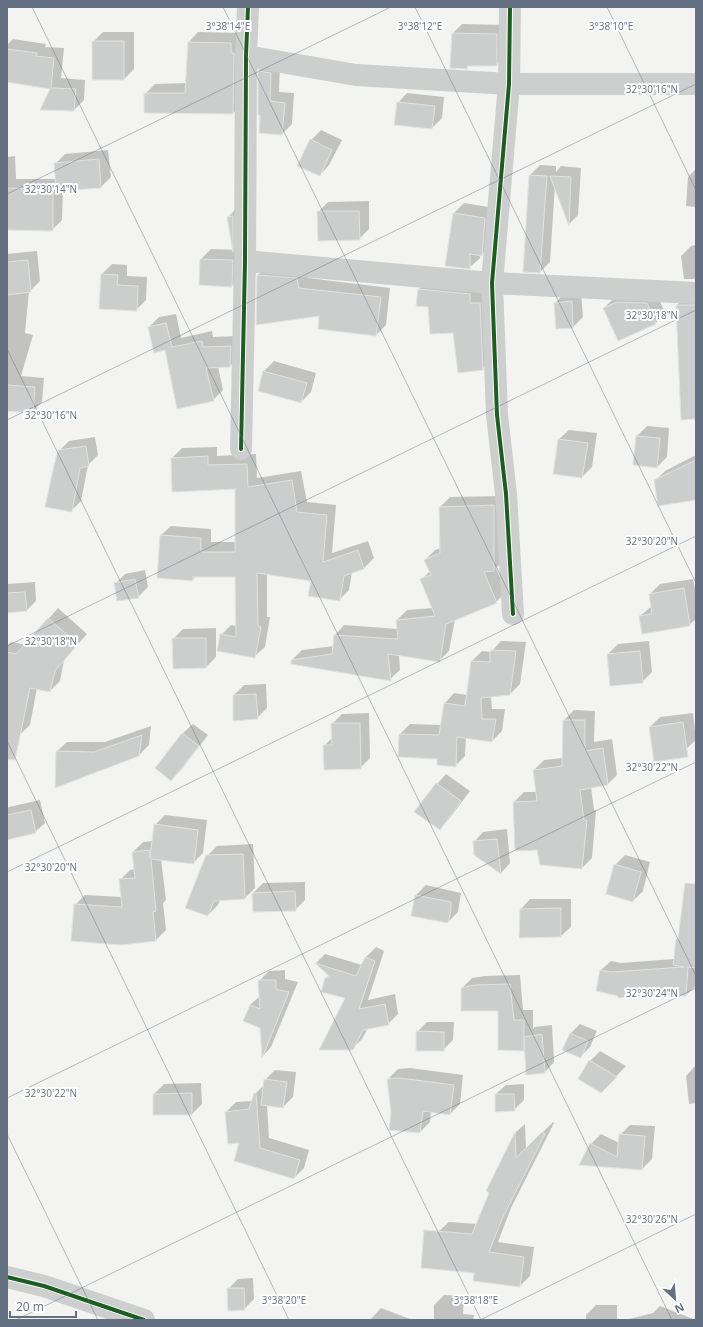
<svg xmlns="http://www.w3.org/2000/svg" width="703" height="1327" viewBox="0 0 703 1327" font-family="'Open Sans',sans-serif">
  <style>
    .shadow { fill: #0003 }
    .building { fill: #cccece; stroke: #e2e2e1 }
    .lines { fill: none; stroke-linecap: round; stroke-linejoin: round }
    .street { stroke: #cdcece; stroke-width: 22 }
    .cycleway-casing { stroke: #fff; stroke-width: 6 }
    .cycleway { stroke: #1b5e20; stroke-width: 4 }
    .ticks { fill: none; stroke: #627081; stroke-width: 1; stroke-opacity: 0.45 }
    .ticks-label { font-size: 10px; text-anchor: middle; fill: #627081; stroke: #fff; stroke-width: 4; stroke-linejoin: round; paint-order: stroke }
  </style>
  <rect width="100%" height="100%" fill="#f3f3f1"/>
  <path class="shadow" d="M462,24L507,25L506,55L496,65H470L466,68L452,34Z
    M103,32H134V69L124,79L93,42Z
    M198,32L241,33L243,103L233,113L145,94L155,84L187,83L189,42Z
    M13,39L46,44L45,47L64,48L61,78L85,80L84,100L74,110L42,109L52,88L7,81V45Z
    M269,61L280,63L279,92L294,93L292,124L282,134L261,114L259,71Z
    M407,93L444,97L442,118L432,128L398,103Z
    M321,130L342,140L329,165L320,175L311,140Z
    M108,150L111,177L101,187L63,190L62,220L52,230L7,229V157L15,156L16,179H57L55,164L65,154Z
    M540,165L556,166V172L561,166L581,168L578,215L569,224L555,185L550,262L540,272L530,175Z
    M696,169V207L686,206L688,177Z
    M369,201V229L359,239L318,212L328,202Z
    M464,203L494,208L491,245L481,255L480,254V258L470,267L454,213Z
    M238,207L242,241L233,250L228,217Z
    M696,245V279H684L681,256L691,246Z
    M211,249L242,250L241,276L232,286L200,284L201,259Z
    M37,251L40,281L30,291H29L25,333L33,335L21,376L44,378L42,402L32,412L7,410V254Z
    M112,264L127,265V276L147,277L146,300L136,310L102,274Z
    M268,265L307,269L308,278L390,288L386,325L376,335L320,315L257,324L258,275Z
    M428,279L479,284V293H490L492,359L482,369L454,332L429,306L419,289Z
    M581,292L583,317L573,327L555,303L565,293Z
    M657,294L665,313L656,323L604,308L614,298Z
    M687,295H696V391H681L677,305Z
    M176,314L181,338L212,331L213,337L240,336V356L230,366H218L223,390L213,400L165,349L149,327L159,317Z
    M274,361L316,373L311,392L301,402L259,390L264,371Z
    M647,426L669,428L667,457L657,467L637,436Z
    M569,430L597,433L592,467L582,477L559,439Z
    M95,437L98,455L88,465L81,501L71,511L59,451L69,441Z
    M217,447V456L256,454L257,478L301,471L307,502L336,505L332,553L368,541L374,558L364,568L352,572L349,590L339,600L312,580L267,573V617H270L265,647L255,656L221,635L231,625L237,626L236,576H196L193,580L161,535L171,526L211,529V542H236L237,488L172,458L182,448Z
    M696,455V499L655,481L665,471Z
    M503,496L504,560L496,568L506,592L496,602L455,619L449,651L439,661L399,655L400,670L390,679L292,660L302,650L334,646L335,635L344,625L398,629L397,620L407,610L433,608L421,580L430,571L425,560L435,550L441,548L440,507L450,497Z
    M145,570L148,587L138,597L115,584L125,574Z
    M693,579L696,594V619L689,625L640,616L652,606L650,594L660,584Z
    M35,582L36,601L27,610L7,612V584Z
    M58,608L87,634L64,660L60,681L50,691L37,688L30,725L7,747V646L11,642L26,645Z
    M216,628V657L206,667L174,668L173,639L183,629Z
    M501,641L526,642L520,684L510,694L491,696L492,709H505L502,731L492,741L466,737L465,756L455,766L438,758L400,734L410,724L441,725L445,703L454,693L467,695L472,661L482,651L491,652Z
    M649,641L652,672L642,682L608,654L618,644Z
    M266,684L267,708L257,718L234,695L244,685Z
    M574,710L595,711L594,742L612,739L617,775L608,784L591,787L594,810L596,811L592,858L582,868L538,849L514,802L524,792H537L534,770L544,760L563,758L564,720Z
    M369,713L370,758L360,768L324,746L333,737L332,724L342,714Z
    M693,713L696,740L686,749L650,727L660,717Z
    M193,724L208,735L181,770L171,780L156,768L183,733Z
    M151,726L149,745L139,755L57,751L67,742H105Z
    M446,774L470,791L449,819L440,829L437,784Z
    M40,800L45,823L35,832L7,838V809L9,807Z
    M165,815L207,820L203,853L193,863L161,859L166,900L163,903L166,930L156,940L121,944L75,905L85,895L122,897L120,880L130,870L135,869L133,852L143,842L153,841L155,825Z
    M507,829L510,863L501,873L474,842L483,832Z
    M253,844L255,888L245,898L220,900L218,905L208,915L207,856L217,846Z
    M625,855L650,862L643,891L633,901L615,865Z
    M305,882V900L295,910L253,893L263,883Z
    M426,885L461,893L458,912L448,922L416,895Z
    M696,889V986L686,995L661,994L601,970L611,961L621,963L674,959L677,939L679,937Z
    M530,899H571V927L561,936L520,937L521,909Z
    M376,947L384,951L368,1000L395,994L398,1014L388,1024L368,1028L362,1039L352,1049L346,998L326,978L329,975L316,963L325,954L362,965L366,957Z
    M285,970V979L298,982L271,1047L263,1056L261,1027L250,1005L260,996L259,981L269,971Z
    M520,975L523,1010H533V1029L535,1027L552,1025L554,1062L545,1072L526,1047L523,1050L499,1010L462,988L472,978L485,976Z
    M427,1022H454L453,1040L443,1050L417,1032Z
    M580,1024L597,1031L590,1047L580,1057L570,1034Z
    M600,1051L626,1066L601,1092L590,1061Z
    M695,1066L696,1103L689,1104L686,1076Z
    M410,1068L463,1075L460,1104L450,1114L431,1111L430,1122L420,1132L392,1113L388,1079L398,1069Z
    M275,1070L296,1072L293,1097L283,1107L267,1105L269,1138L309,1150L304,1168L294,1178L241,1142L226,1112L236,1102L253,1101L255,1094L265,1084V1080Z
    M201,1083L202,1104L192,1114L154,1094L164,1084Z
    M524,1084V1100L514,1110L496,1094L506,1085Z
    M553,1122L554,1123L511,1208L498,1242L534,1247L530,1276L520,1286L475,1272L439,1231L449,1222L477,1224L490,1192L487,1190L516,1132L525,1124L526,1149Z
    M630,1125L655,1126L652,1159L642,1169L580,1164L591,1144L601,1134L619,1143L620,1135Z
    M253,1278L254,1299L244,1309L228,1289L238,1279Z
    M444,1295L464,1296L463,1314L474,1315L473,1320H434V1305Z
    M596,1305H617V1320H586V1315Z
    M660,1306L696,1320H625L653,1313Z
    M381,1308L410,1319V1320H370Z"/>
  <path class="building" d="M452,33L497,34V66H467V69L450,68Z
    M92,41H124V80H92Z
    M188,42L231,43V53H234L233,114L144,113V93H185Z
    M7,49L37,53L36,56L54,58L51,88L76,89L74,111L40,110L50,89L7,82Z
    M258,71L271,73L270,101L285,103L282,135L259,133L260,115H258Z
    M397,102L435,106L432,129L394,125Z
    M310,139L332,150L320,176L297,166Z
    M99,159L101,188L56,191L54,163Z
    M529,175L547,176L540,273L523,272Z
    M550,176L571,177L569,226Z
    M7,188L53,189V231L7,230Z
    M317,211H359L360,240L318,241Z
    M453,213L485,218L482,256L470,254V269L445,266Z
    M233,216V252L227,217Z
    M200,259L233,260L232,287L199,285Z
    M28,260L31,292L7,295V262Z
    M101,274L118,275L117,285L138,286L137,311L99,309Z
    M257,275L297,278L299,288L381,297L376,336L318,329L319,316L256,325Z
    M418,289L470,294V303H480L483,370L458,373L453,333L430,334L428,307L416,306Z
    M572,301L573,328L556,329L554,303Z
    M617,302L647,303L656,324L618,341L603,308Z
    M676,305H696V419L681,420Z
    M166,323L172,347L202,341L203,347L231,346L230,367L206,368L214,401L177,409L165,350L154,353L148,327Z
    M263,371L307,383L301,403L258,391Z
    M7,385L35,387L33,413L7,411Z
    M636,436L660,438L657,468L633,465Z
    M558,439L588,443L582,478L553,474Z
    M86,446L89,466L80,468L72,512L45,507L53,470L58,450Z
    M208,456V465L247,464L248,487L292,480L297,512L327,515L323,562L358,550L364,569L344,576L340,601L308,596L311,581L257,573L258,626L261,627L255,658L217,651L220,634L236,637L235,577H193V581L157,578L160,535L201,538V552H235V489H236L172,492L171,458Z
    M696,460V500L658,506L654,480Z
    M494,505V571L484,572L497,603L446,624L440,662L388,654L391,681L291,664V660L332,654L334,635L398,639L396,620L435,616L420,579L431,575L424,560L440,553L439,507Z
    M135,579L139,598L117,601L114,583Z
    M684,588L690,626L642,634L639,616L652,614L649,594Z
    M25,592L27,611L7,613V593Z
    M48,618L78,644L55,671L50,692L30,688L15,760L7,759V652L16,654Z
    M172,638H206V668L173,669Z
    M490,650L516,651L510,695L481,698L482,719H496L492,742L457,737L456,767L437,765V759L398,757L399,734L439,735L444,703L465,706L471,661L490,662Z
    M640,651L643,683L610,686L607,654Z
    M256,694L258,719L233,721V695Z
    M563,720H585V751L603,748L608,785L580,790L584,820H587L582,869L540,865L537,850L515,851L513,802L537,801L533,770L562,766Z
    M683,722L688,757L654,762L649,727Z
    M331,723H360L361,769L324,770L323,745H332Z
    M182,733L199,746L171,781L155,768Z
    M142,735L139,756L55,788L56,751L94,752Z
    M436,783L461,801L440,830L414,812Z
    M31,810L36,833L7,840V815Z
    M154,824L198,830L194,864L151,859L156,911L153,912L156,941L121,945L71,941L74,904L122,907L119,879L135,878L132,852L150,850V858Z
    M497,839L501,874L474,855L473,841Z
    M243,854L245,899L214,901L208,916L185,908L206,855Z
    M614,864L641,872L633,902L606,894Z
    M685,883L696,884V968L688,967L686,996L661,995L618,998V996L596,991L600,970L611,972L684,967L673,965L676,939H678Z
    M295,891L296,911L253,912L252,893Z
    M415,895L451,902V910L448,923L411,916Z
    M561,908V937L519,938L520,909Z
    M365,957L375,961L359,1009L385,1004L389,1025L363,1030L353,1050H319L345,998L321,992L325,978L330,977L315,963L356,976Z
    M258,980H276V989L289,992L262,1058L260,1028L243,1021L250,1005L260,1009Z
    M510,984L514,1020H524V1051L498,1050V1011H461V988L474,985Z
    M416,1031L444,1032V1051H416Z
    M570,1033L588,1041L581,1058L562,1050Z
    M542,1034L545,1073L526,1075L524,1037Z
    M589,1060L617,1077L601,1093L578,1079Z
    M400,1078L454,1085L450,1115L423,1111L420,1133L389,1130L391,1113L387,1079Z
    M264,1079L287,1082L283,1108L261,1105Z
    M192,1093V1115H153V1094Z
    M254,1093H256L260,1148L300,1160L294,1179L234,1161L239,1143L228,1144L225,1112L249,1109Z
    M495,1094H514L515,1111L495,1112Z
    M515,1132L516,1158L542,1132L545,1134L502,1219L489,1252L524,1257L520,1287L473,1281L474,1273L421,1268L424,1230L472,1234L489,1193L486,1191Z
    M619,1134L645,1136L642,1170L579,1165L590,1143L617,1157Z
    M227,1288H244L245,1310L228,1311Z"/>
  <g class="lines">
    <path class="street" d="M510,7L509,84L492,283L497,415L506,494L513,614
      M246,56L356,75L509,84H696
      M245,261L492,283L696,293
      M241,449L245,261L246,56L248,7
      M7,1277L44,1286L144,1320"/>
    <g class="cycleway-casing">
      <path id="cycleway" d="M510,7L509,84L492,283L497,415L506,494L513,614
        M241,449L245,261L246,56L248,7
        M7,1277L44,1286L144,1320"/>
    </g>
    <use href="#cycleway" class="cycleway"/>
  </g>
  <path class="ticks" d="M32,7L672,1320M223,7L696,976M415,7L696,583M607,7L696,190M7,194L391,7M7,349L481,1320M7,420L696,84M7,646L696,310M7,741L289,1320M7,872L696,536M7,1098L696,762M7,1134L98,1320M16,1320L696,988M480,1320L696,1214"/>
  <g class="ticks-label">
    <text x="420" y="30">3°38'12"E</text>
    <text x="611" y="30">3°38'10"E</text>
    <text x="228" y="30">3°38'14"E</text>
    <text x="652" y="93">32°30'16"N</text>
    <text x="51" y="193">32°30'14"N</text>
    <text x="652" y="319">32°30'18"N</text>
    <text x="51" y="419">32°30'16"N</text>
    <text x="652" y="545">32°30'20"N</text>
    <text x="51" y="645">32°30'18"N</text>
    <text x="652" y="771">32°30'22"N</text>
    <text x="51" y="871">32°30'20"N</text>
    <text x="652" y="997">32°30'24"N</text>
    <text x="51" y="1097">32°30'22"N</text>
    <text x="652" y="1223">32°30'26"N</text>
    <text x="284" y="1304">3°38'20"E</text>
    <text x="476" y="1304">3°38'18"E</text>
  </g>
  <rect width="703" height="1327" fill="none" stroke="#627081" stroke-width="16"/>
  <g transform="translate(675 1299) rotate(154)" stroke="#ffffff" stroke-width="3" paint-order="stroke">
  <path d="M0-3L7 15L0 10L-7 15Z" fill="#627081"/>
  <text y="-6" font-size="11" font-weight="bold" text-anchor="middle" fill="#627081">N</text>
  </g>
  <path d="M10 1311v6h66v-6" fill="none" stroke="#627081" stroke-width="2"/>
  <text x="16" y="1311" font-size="12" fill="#627081" stroke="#ffffff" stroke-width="3" paint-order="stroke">20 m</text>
</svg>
